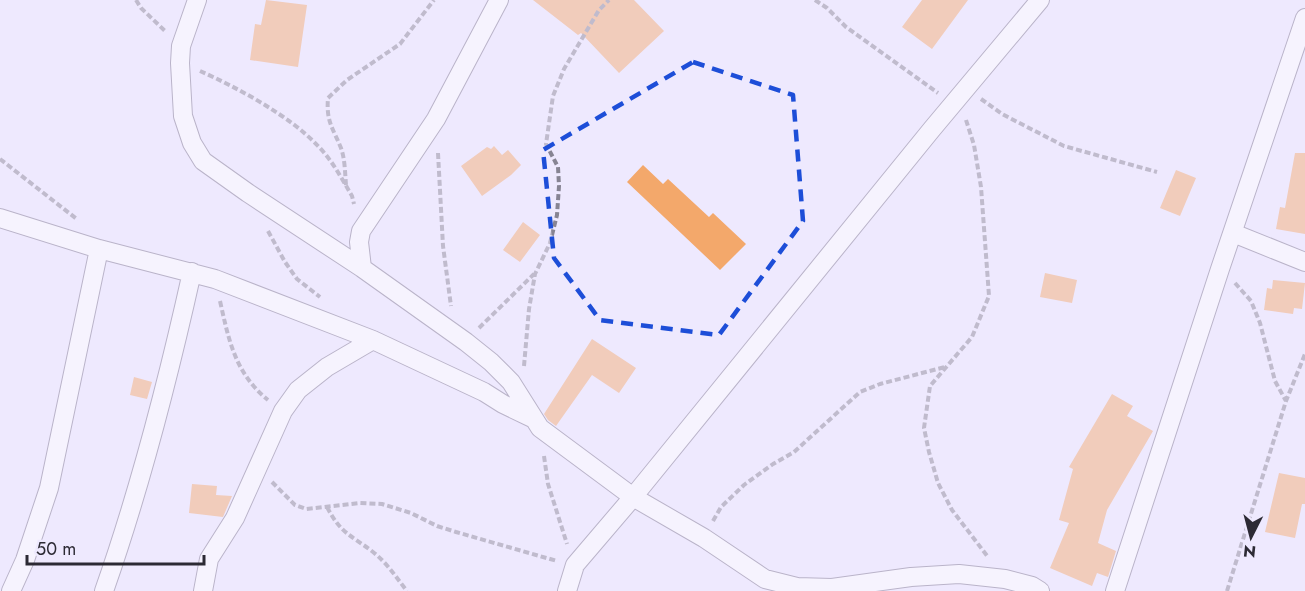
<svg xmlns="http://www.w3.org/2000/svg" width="1305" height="591" viewBox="0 0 1305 591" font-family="Jost,sans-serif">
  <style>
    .building { fill: #f3a86b }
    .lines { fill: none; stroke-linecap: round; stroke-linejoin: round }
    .street-casing { stroke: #7a738b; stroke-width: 20 }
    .path { stroke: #878493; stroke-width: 4; stroke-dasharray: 6 3; stroke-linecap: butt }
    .street { stroke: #fff; stroke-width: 18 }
    .marked { fill: none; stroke: #1d4ed8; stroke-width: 4.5; stroke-dasharray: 12 8; stroke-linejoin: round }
  </style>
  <rect width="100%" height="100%" fill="#eee9fe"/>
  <path class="building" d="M266,0L307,5L298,67L250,60L255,24L261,25Z
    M533,0H634L664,31L619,73L581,33L578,35Z
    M922,0H968L932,49L902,27Z
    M494,146L502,155L508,150L521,165L511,175L482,196L461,166L487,147L491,149Z
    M1295,153H1305V234L1276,229L1280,207L1285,208Z
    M643,165L663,184L668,179L709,217L713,213L746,244L720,270L627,182Z
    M1176,170L1196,178L1180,216L1160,208Z
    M523,222L540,235L520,262L503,250Z
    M1045,273L1077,280L1072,303L1040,297Z
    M1273,280L1305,283L1302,309L1294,308L1293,314L1264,310L1267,288L1272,289Z
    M592,339L636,368L619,393L592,375L556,426L548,420L544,414Z
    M134,377L152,382L147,399L130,395Z
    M1112,394L1133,406L1127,416L1153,431L1107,510L1098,543L1116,551L1108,577L1097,573L1092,586L1050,568L1069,523L1059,520L1073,469L1069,467Z
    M1279,473L1305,478V504H1302L1295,538L1265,532Z
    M192,484L217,486L216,495L232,496L223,517L189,513Z"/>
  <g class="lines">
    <g class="street-casing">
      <path id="street" d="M197,0L181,46L180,63L183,116L192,143L203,161L248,193L362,268L466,342L491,362L511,382L540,428L633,497L704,538L765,579L797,587L832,588L911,577L959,574L1005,579L1032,586L1040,591
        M0,218L99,249L215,279L373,340L484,392L503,404L532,418
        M1233,233L1305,262
        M362,268L359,242L361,231L436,119L499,0
        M11,591L25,560L49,488L99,249
        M104,591C141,486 168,380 192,272
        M203,591L209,559L235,518L283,411L298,390L327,367L373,340
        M567,591L575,565L633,497L932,129L1040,0
        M1115,591L1220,269L1305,18"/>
    </g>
    <path class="path" d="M136,0L141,8L165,31
      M815,0L827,8L846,27L938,93
      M200,71C238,88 290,116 318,146C332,160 342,179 352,196L354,204
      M981,99L1002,114L1064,146L1157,172
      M966,120L974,145L981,187L989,296L972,337L930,386L924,428L929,452L938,483L952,510L988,557
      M438,153L443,246L451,306
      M0,159L78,220
      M346,185C345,173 345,159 341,148C333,128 326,122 328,98L347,80L400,44L434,0
      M268,231L285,262L297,279L320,297
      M1235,283L1251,301L1260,323L1275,381L1286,401
      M220,301C229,341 235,373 268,400
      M479,328L534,274
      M524,366L529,309L535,274L550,243L557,215L559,186L558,167L546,144L553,96L564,69L599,10L609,0
      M544,456L548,484L567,544
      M272,482L295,505L306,509L360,503L382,504L411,513L437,526L456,532L557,561
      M327,507C341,534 351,535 373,552C387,563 396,577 407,591
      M713,521L721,507L744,485L773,464L794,452L860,392L880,384L945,367
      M1227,591L1286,401L1305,354"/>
    <use href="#street" class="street"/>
  </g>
  <path d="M0 0H1305V591H0ZM693,62L793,95L803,221L719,335L600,320L554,258L543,150Z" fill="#eee9fe" fill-opacity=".55" fill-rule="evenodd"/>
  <path class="marked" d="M693,62L793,95L803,221L719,335L600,320L554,258L543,150Z"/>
  <g transform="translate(1251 537) rotate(186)" stroke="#eee9fe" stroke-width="4.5" paint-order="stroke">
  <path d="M0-4.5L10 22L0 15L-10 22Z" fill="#2c2a34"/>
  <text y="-9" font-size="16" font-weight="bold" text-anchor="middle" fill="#2c2a34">N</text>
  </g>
  <path d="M27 555v9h177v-9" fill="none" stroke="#2c2a34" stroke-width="3"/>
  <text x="36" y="555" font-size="18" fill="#2c2a34" stroke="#eee9fe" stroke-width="4.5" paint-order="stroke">50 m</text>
</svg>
